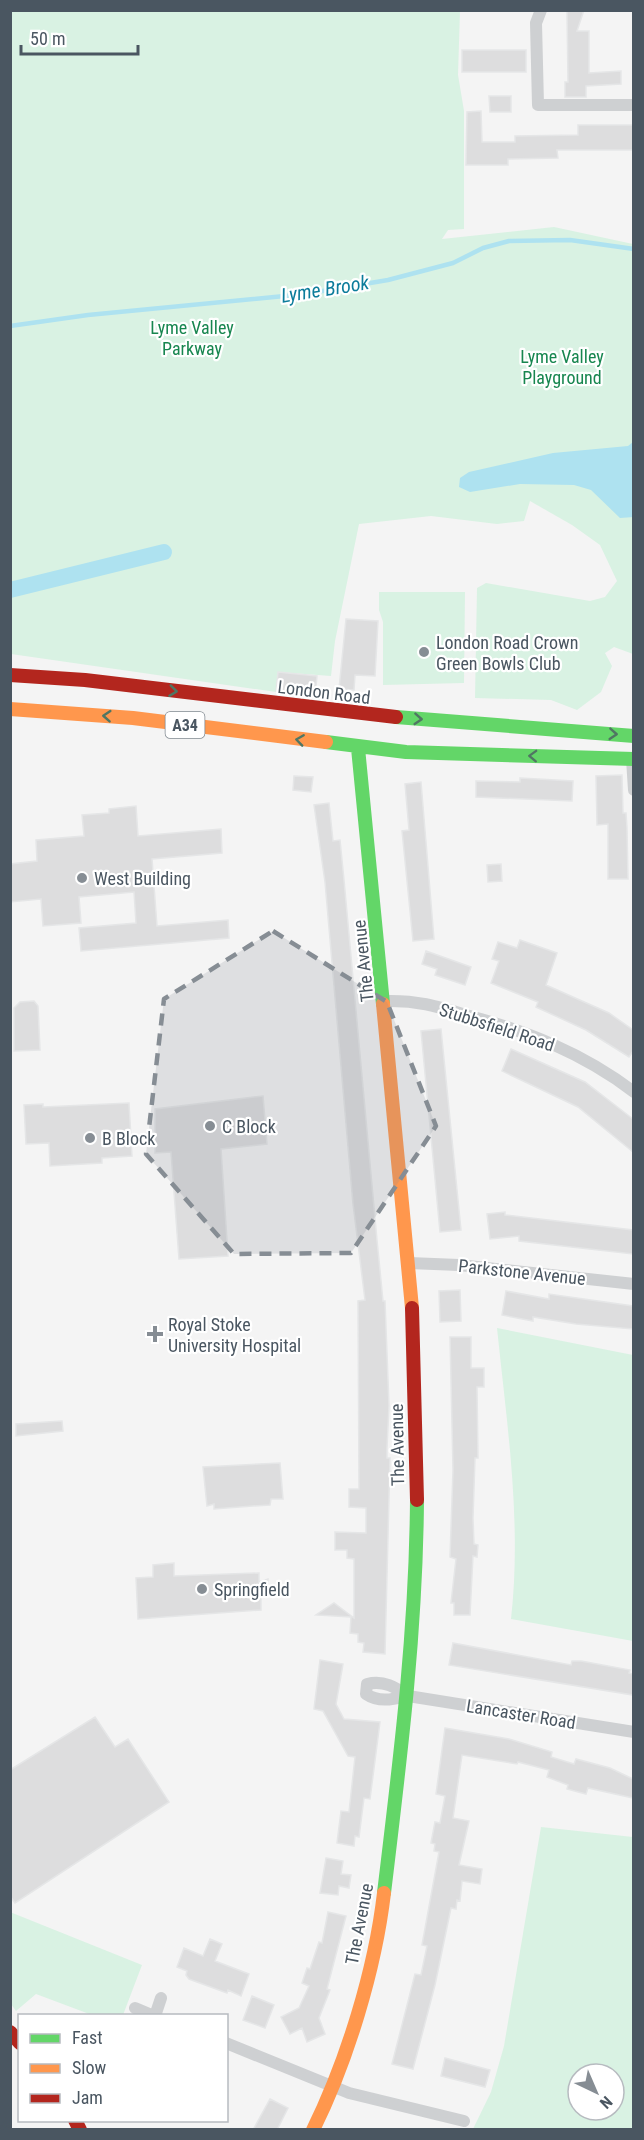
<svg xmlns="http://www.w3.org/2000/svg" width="644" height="2140" viewBox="0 0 644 2140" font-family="'Roboto Condensed',sans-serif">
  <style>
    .green { fill: #d9f2e3; fill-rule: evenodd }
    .water { fill: #aee2f0 }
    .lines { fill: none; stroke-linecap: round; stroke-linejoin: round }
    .stream { stroke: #aee2f0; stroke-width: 4.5 }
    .canal { stroke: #aee2f0; stroke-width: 16 }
    .building { fill: #ddddde; stroke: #e5e6e7; stroke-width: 1.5 }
    .street { stroke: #ced0d2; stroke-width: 12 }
    .fast { stroke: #63d668; stroke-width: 14 }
    .slow { stroke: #ff974d; stroke-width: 14 }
    .jam { stroke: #b3261e; stroke-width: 14 }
    .oneway { stroke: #507663 }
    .marked { fill: #868d94; fill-opacity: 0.2; stroke: #868d94; stroke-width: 4.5; stroke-dasharray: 12 8; stroke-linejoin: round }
    .poi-dot { fill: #868d94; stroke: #fff; stroke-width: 2 }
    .labels { text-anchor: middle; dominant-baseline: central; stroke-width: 4.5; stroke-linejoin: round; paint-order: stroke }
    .shield { fill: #fff; stroke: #808990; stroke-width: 1.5 }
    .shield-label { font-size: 16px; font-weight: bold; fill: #4a5661 }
    .park-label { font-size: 18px; fill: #17864f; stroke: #fff }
    .poi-label { font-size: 18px; fill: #4a5661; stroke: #fff; text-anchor: start }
    .street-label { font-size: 18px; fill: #4a5661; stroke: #fff }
    .water-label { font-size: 20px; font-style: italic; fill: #0c7c9b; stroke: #fff }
  </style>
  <rect width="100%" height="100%" fill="#f4f4f4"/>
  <path class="green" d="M11,11H460L458,75L464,111V229L448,230L442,239L554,227L633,244V654L614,647L605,653L612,666L601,692L577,710L551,700L475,698L477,588L486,583L590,601L605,597L617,581L600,545L572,525L530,501L524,521L497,524L431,516L359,524L335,641L331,676L278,672L276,692L11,654Z
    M379,592H465L464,683L383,685V622L379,610Z
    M497,1328L633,1355V1641L511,1619C522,1522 507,1425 497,1328Z
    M541,1827L633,1837V2129H473L491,2092L504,2046ZM578,2074H614V2110H578Z
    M10,1912L142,1965L123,2015H92L36,1994L16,2011L11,2004Z"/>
  <path class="water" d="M633,442L634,517L620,518L591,490L574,485L520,484L470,492L459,487L460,478L469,472L553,453L628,446Z"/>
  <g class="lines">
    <path class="stream" d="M10,326L88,315L305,294L388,280L453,263L483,248L509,241L570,240L634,249"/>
    <path class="canal" d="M10,590L164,552"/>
  </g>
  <path class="building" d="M567,10H584L577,31H589V73L621,71V84L586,86V97H565V82H568Z
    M462,50H526V72H462Z
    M489,96H511V112H490Z
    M481,111L482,142H515V136L578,135V125H633V150H557L558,158L508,159V165H466L467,112Z
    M346,619L378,621L375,676L355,675L354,690L339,689Z
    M278,672L317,676L315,696L276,691Z
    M622,775L623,813H626L627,828L628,879H608V824L597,825L596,776Z
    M294,776L313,777L311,792L293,790Z
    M520,778L573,781L572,801L476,797V781L520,782Z
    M421,782L434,939L413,941L402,831L409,830L405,784Z
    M329,803L333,841L340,840L344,880L377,1240L383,1301H385L389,1406L387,1448V1458H390L385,1654L363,1652L364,1643L358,1642V1634L350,1633L351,1617L316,1615L334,1603L354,1618V1559L347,1558V1550H335V1532L366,1533V1508L349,1507V1489H359L358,1301L365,1300L353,1204L325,882L314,805Z
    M136,806L138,836L221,829L222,853L152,859L157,926L228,920L229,938L81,951L79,928L136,923L134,892L79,897L81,923L43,926L41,899L10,902V864L37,861L36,840L84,836L82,815L109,813V809Z
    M501,864L502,881L488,882L487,865Z
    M520,940L557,953L546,985L609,1013L633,1030V1051L629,1057L586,1030L536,1007L538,1002L491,983L499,961L492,959L498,942L517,948Z
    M426,951L471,967L465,985L435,975L437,969L422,964Z
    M34,1001L38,1006L40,1050L14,1051V1008L20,1002Z
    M441,1029L461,1230L440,1232L421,1031Z
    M511,1049L585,1082L633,1119V1152L578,1107L502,1071Z
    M263,1096L267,1144L221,1149L228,1256L179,1259L171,1152L155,1153V1109Z
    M129,1103L132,1156L102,1158V1163L50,1166L49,1143L26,1144L24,1105L43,1104V1107Z
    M505,1212V1215L633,1230V1254L519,1241V1236L490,1239L487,1214Z
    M460,1290L461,1321L440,1322L439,1291Z
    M506,1291L549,1299V1294L633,1306V1329L576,1324L533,1317V1321L502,1315Z
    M450,1337H471V1368H484V1387H477L478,1458H475L473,1518L474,1544L478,1545L477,1557L473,1556L470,1615H454V1603H451L456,1559L450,1557L453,1470Z
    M62,1421L63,1431L16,1436V1424Z
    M280,1463L283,1499H271L270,1505L253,1506L214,1509V1504L207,1506L203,1467Z
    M174,1563V1576L259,1573V1582L268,1579L267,1596H261V1610L138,1619L136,1578L153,1577V1565Z
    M453,1643L571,1665L572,1661H581L630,1670L629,1673L633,1674V1695L449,1665Z
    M320,1660L343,1664L336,1704L344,1719L380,1722L370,1799L364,1798L359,1837L355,1836L354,1846L337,1843L341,1811L349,1812L355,1757L348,1756L323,1711L314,1709Z
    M95,1717L115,1747L128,1739L169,1802L15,1903L10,1896V1770Z
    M445,1728L509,1739L552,1752L551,1757L574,1764L576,1759L610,1768L633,1779V1798L588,1788L586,1794L567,1789L568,1785L547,1777L549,1770L518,1762L517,1764L462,1755L453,1818L469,1821L459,1865L482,1869L480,1884L462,1881L460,1901L457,1900L456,1909L451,1908L435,1985L413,2069L392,2064L415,1974L421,1975L427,1946L422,1945L439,1852L434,1851L435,1844L431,1843L435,1822L440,1823L445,1796L436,1794Z
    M326,1858L343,1861L341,1874L351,1875L349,1888L339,1886L338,1895L320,1893Z
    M328,1912L346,1916L327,1989L330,1990L319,2018L325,2034L307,2042L302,2028L290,2034L281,2017L299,2008L309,1986L302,1983L307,1968L310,1969L319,1942L322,1943Z
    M210,1939L222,1944L215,1961L249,1974L241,1996L228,1990L227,1993L189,1979L186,1975L187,1971L177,1967L184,1948L203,1956Z
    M252,1996L274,2005L265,2028L243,2020Z
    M445,2058L490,2070L485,2087L441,2076Z
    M270,2099L288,2108L277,2130H253Z"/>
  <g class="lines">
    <path class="street" d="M541,10L536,23L538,105H634
      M632,759L634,790
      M385,1001C416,1000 436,1006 466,1015C527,1031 583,1053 634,1092
      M409,1263L459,1265L634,1284
      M408,1696C395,1687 384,1680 367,1684L366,1694C379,1703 394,1699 408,1696L634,1732
      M135,2008L154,2016
      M155,2016L161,1998
      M226,2043L349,2093L464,2121"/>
    <path class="fast" d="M396,717L634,736
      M326,742L406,752L634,759
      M358,748L383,1004
      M384,1893C400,1760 416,1635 417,1500"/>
    <path class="slow" d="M10,709L133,718L326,742
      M383,1004L412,1308
      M313,2130C347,2061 375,1970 384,1893"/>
    <path class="jam" d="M10,675L85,680L396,717
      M412,1308L417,1500
      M10,2032L20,2043
      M75,2120L80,2130"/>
  </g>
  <defs><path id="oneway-chevron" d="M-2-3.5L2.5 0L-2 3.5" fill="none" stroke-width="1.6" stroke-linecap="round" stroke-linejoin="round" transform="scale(1.5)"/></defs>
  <g class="oneway">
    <use href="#oneway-chevron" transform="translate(173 691) rotate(7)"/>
    <use href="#oneway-chevron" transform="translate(107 716) rotate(-176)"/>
    <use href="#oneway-chevron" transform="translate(418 719) rotate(4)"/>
    <use href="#oneway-chevron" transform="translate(613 734) rotate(4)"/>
    <use href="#oneway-chevron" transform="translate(300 740) rotate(-172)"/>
    <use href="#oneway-chevron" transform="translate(533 756) rotate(-178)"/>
  </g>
  <path class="marked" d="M273,931L387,1002L436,1126L351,1253L234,1254L146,1154L164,999Z"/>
  <g class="poi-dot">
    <circle cx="424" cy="652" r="6"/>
    <circle cx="82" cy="878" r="6"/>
    <circle cx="210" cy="1126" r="6"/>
    <circle cx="90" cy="1138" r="6"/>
    <path d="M152 1325h6v6h6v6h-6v6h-6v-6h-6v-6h6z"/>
    <circle cx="202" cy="1589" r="6"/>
  </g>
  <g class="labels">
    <rect class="shield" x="165.5" y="712" width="39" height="26" rx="4.5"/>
    <g class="shield-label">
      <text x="185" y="725">A34</text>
    </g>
    <g class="park-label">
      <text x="192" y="327">Lyme Valley<tspan x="192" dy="21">Parkway</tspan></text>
      <text x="562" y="356">Lyme Valley<tspan x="562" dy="21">Playground</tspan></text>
    </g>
    <g class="poi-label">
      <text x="436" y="642">London Road Crown<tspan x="436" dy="21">Green Bowls Club</tspan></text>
      <text x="94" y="878">West Building</text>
      <text x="222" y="1126">C Block</text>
      <text x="102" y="1138">B Block</text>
      <text x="168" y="1324">Royal Stoke<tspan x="168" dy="21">University Hospital</tspan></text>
      <text x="214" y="1589">Springfield</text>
    </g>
    <g class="street-label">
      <text transform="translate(324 692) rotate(7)">London Road</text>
      <text transform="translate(363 961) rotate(-96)">The Avenue</text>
      <text transform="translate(497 1027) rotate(18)">Stubbsfield Road</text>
      <text transform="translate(522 1272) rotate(6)">Parkstone Avenue</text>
      <text transform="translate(397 1445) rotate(-91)">The Avenue</text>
      <text transform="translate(521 1714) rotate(9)">Lancaster Road</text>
      <text transform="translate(359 1924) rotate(-79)">The Avenue</text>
    </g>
    <g class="water-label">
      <text transform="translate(325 289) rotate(-9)">Lyme Brook</text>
    </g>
  </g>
  <rect width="644" height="2140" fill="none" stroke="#4a5661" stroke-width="24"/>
  <rect x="18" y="2014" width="210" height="108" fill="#ffffff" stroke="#b7bbc0" stroke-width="1.5"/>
  <rect x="30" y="2034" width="30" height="9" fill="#63d668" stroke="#b7bbc0" stroke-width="1.5"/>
  <text x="72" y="2044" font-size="18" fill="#4a5661">Fast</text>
  <rect x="30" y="2064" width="30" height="9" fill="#ff974d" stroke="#b7bbc0" stroke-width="1.5"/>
  <text x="72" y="2074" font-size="18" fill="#4a5661">Slow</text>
  <rect x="30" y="2094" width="30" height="9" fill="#b3261e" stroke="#b7bbc0" stroke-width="1.5"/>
  <text x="72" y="2104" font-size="18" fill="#4a5661">Jam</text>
  <g transform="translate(596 2092) rotate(136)"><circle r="28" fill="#ffffff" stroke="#b7bbc0" stroke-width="1.5"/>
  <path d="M0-4.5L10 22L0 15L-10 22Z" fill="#868d94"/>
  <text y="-9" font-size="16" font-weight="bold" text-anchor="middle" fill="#4a5661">N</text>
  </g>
  <path d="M21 45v9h117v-9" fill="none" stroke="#4a5661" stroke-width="3"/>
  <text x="30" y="45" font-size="18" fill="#4a5661" stroke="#ffffff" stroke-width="4.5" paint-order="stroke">50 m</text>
</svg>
